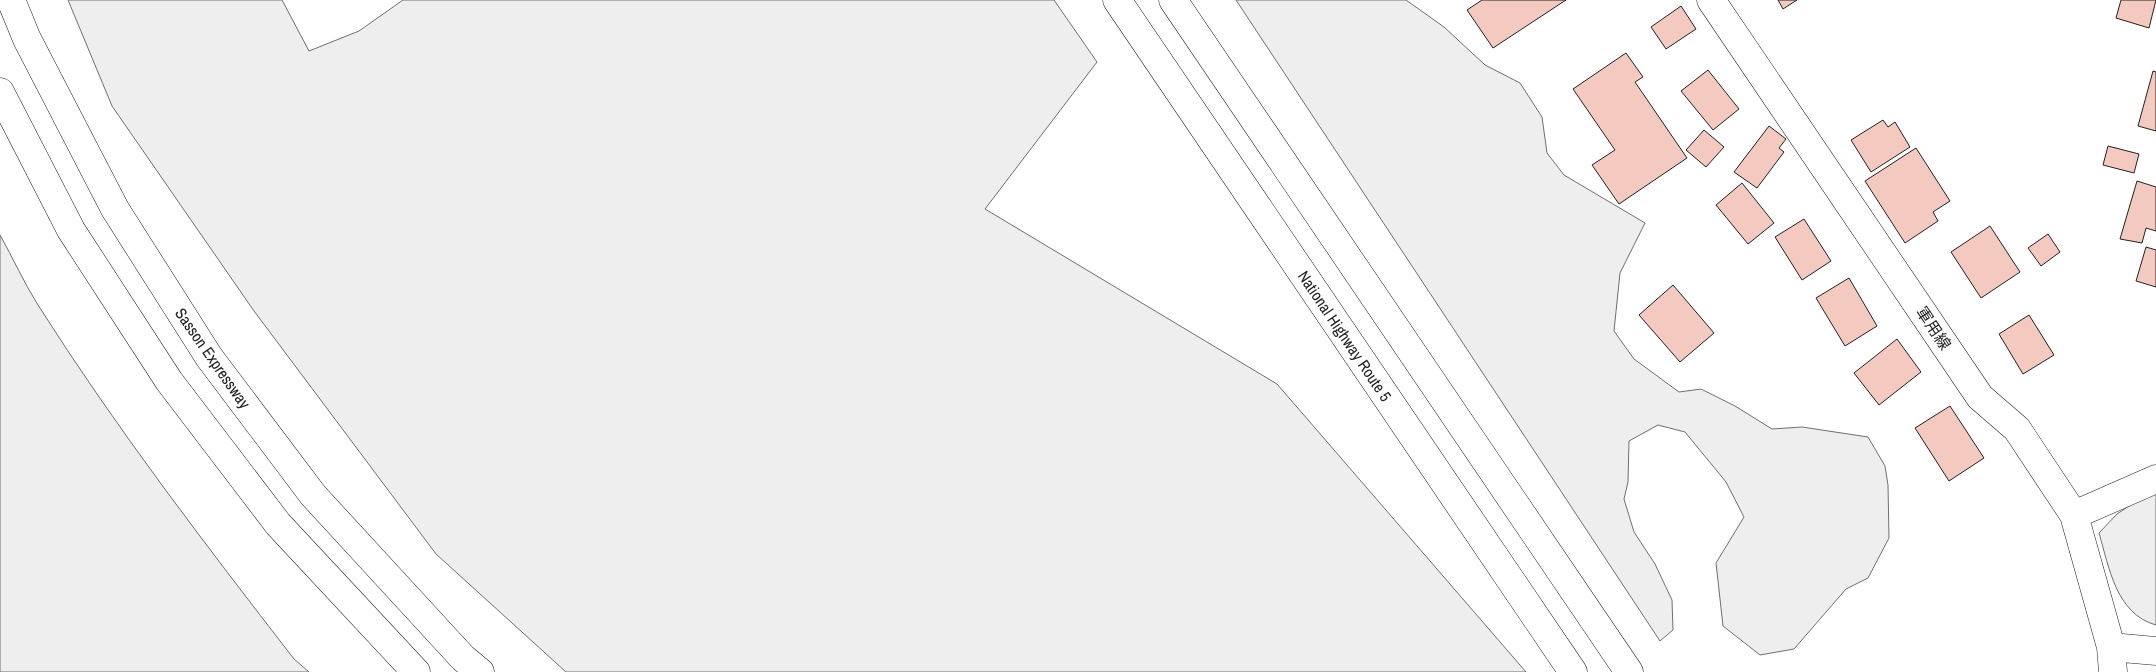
<svg xmlns="http://www.w3.org/2000/svg" width="2156" height="672" viewBox="0 0 2156 672" font-family="'Archivo Narrow','Noto Sans JP',sans-serif">
  <style>
    .green { fill: #eee; stroke: #6f6f6f }
    .building { fill: #f3c9c0; stroke: #222 }
    .lines { fill: none; stroke-linecap: round; stroke-linejoin: round }
    .street-casing { stroke: #222; stroke-width: 29 }
    .highway-casing { stroke: #222; stroke-width: 29 }
    .street { stroke: #fff; stroke-width: 28 }
    .highway { stroke: #fff; stroke-width: 28 }
    .labels { text-anchor: middle; dominant-baseline: central; stroke-width: 4; stroke-linejoin: round; paint-order: stroke }
    .street-label { font-size: 16px; fill: #222; stroke: #fff }
  </style>
  <rect width="100%" height="100%" fill="#fff"/>
  <path class="green" d="M68,0H282L309,51L359,31L403,0H1054L1097,62L985,209L1277,384L1526,672H566L436,554L254,311L112,106Z
    M1236,0H1406L1444,27L1485,65L1520,83L1542,117L1547,153L1564,175L1645,223L1620,273L1614,331L1634,359L1679,392L1701,389L1735,406L1772,429L1802,427L1868,437L1885,466L1888,485L1889,538L1868,578L1846,589L1794,649L1760,655L1723,626L1716,563L1744,517L1726,482L1685,432L1658,425L1629,441L1628,482L1624,499L1634,532L1655,564L1672,600L1673,630L1660,641Z
    M0,235C13,258 24,283 38,305C116,428 205,544 294,659L309,672H0Z
    M2156,488V625C2116,614 2109,567 2099,533L2117,514Z"/>
  <path class="building" d="M1482,0H1566L1493,48L1467,10Z
    M1778,0H1797L1783,9Z
    M2121,0H2156L2149,28L2116,18Z
    M1681,6L1696,29L1666,49L1651,27Z
    M1626,53L1643,77L1635,82L1687,158L1619,204L1592,165L1615,150L1573,89Z
    M1708,70L1739,109L1713,130L1681,91Z
    M2153,71L2156,72V131L2138,126Z
    M1883,120L1888,127L1895,122L1910,147L1871,172L1851,140Z
    M1769,126L1786,139L1779,148L1784,152L1757,188L1734,172Z
    M1704,130L1724,147L1706,167L1686,150Z
    M2108,146L2139,154L2134,173L2103,165Z
    M1916,148L1950,201L1933,212L1938,221L1905,243L1865,181Z
    M2137,181L2156,187V231L2146,228L2142,243L2120,239Z
    M1742,183L1774,223L1748,244L1716,205Z
    M1804,219L1831,261L1802,280L1775,237Z
    M1990,226L2020,272L1981,298L1951,252Z
    M2048,234L2060,252L2041,266L2028,248Z
    M2146,247L2156,250V287L2136,281Z
    M1849,278L1877,326L1845,346L1816,298Z
    M1673,285L1714,333L1680,362L1639,315Z
    M2029,315L2054,355L2023,374L1999,334Z
    M1897,339L1921,372L1879,405L1854,373Z
    M1950,406L1984,458L1949,481L1915,428Z"/>
  <g class="lines">
    <g class="street-casing">
      <path id="street" d="M1711,0L1980,397L2017,429L2074,515L2111,647L2113,672
        M2074,515L2156,479
        M2111,647L2156,651"/>
    </g>
    <g class="highway-casing">
      <path id="highway" d="M11,0L27,39L115,209L209,357L313,495L463,658L480,672
        M1117,0L1573,672
        M1173,0L1629,672
        M0,92L71,230L169,381L278,524L416,672"/>
    </g>
    <use href="#street" class="street"/>
    <use href="#highway" class="highway"/>
  </g>
  <g class="labels">
    <g class="street-label">
      <text transform="translate(1934 328) rotate(56)">軍用線</text>
      <text transform="translate(1345 336) rotate(56)">National Highway Route 5</text>
      <text transform="translate(213 358) rotate(55)">Sasson Expressway</text>
    </g>
  </g>
</svg>
